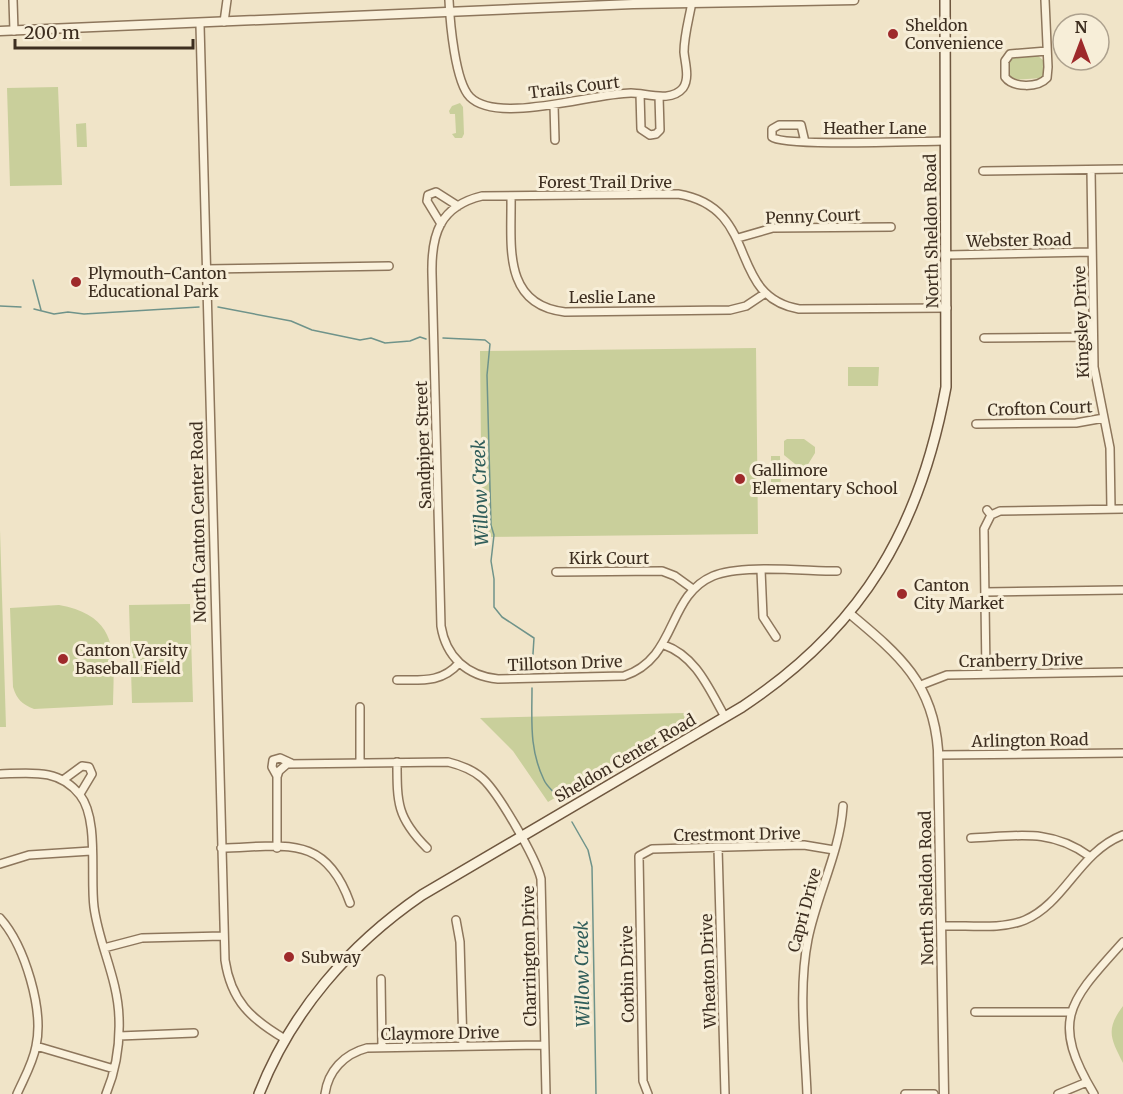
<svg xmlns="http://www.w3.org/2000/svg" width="1123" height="1094" viewBox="0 0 1123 1094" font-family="Merriweather,serif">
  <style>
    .green { fill: #c9cf9b }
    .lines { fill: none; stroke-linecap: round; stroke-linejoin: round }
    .stream { stroke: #6f938a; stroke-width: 1.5 }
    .minor-casing { stroke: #8d765c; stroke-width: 10 }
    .tertiary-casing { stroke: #8d765c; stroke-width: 11 }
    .secondary-casing { stroke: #6f573f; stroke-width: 12 }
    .minor { stroke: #faf1dc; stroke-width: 7 }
    .tertiary { stroke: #faf1dc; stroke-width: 8 }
    .secondary { stroke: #faf1dc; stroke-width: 9 }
    .poi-dot { fill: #9e2a2b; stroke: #f7eed8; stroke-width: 2 }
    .labels { text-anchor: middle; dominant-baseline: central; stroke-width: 6; stroke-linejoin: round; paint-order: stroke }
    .poi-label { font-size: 16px; fill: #3d2e20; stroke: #f7eed8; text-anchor: start }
    .street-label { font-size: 16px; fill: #3d2e20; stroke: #f7eed8 }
    .water-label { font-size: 18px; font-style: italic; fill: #2f5d5a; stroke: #f7eed8 }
  </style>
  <rect width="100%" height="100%" fill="#f0e4c8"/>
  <path class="green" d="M1037,55L1044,61L1045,72L1042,78L1014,80L1009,76L1008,63L1012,56Z
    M58,87L62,185L10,186L7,88Z
    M460,103L463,107L464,134L462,138H455L452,134L456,133L455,114H450L449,111L452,106Z
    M86,123L87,147H77L76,124Z
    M756,348L758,534L482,537L480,351Z
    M848,367H879L878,386H848Z
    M787,439H804L815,447V453L807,466L800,468L784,455V441Z
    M771,456H780L781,491H771Z
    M0,530L6,727H0Z
    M190,604L193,702L132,703L129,605Z
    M59,605C120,616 114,654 113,705L34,709C22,704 17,700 13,687L10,608Z
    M685,713L689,718L548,802L513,751L480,718Z
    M1123,1006V1063C1111,1039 1105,1030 1123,1006Z"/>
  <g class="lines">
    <path class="stream" d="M33,280L41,310
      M0,306L21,307
      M218,307L291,321L312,330L360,340L371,338L385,343L410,341L420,337L426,339
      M34,309L54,314L68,312L84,314L199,307
      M443,338L485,340L490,344L487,375L491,525L494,535L491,561L494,579V607L502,617L534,638L532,669
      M532,688C532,721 529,749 544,780C547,787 554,791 558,798
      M572,822L588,850L592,867L596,1094"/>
    <g class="minor-casing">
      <path id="minor" d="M13,0L14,31
        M449,0C450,22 455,82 470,97C498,125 593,93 631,93C646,93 671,103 683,88C690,78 685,63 684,52C684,36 689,19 692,2
        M1045,0L1048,67L1047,78C1038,88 1013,88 1005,77V61L1010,54L1047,51
        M224,22L227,0
        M200,25L225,960C231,1001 251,1019 285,1039
        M640,94L641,129L650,135L656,134L660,130L659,96
        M554,105L555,140
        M805,142L801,125H779L772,129V137C783,147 921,141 945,141
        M1091,170L1094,367L1110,448L1111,509
        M983,171L1123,169
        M511,196C512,243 501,305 565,312L730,310L746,306L764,294
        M441,224L427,201L428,195L436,192L458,206
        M738,238L773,228L891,227
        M947,255L1092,252
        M206,269L389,266
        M984,338L1093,337
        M976,424L1076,423L1104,418
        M991,515L1000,511L1123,509
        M761,570L763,617L776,637
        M837,571C805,571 740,564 713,576C666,596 678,658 624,676L498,679C467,676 446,657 441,626L432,274C431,234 440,206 482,196L678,194C762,208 725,296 799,309L947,308
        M556,572L662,571L675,576L693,589
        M985,592L1123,590
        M664,645C696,656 709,689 725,717
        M986,673L984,529L991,515L987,510
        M397,680C421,680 442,683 459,663
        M921,685L947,675L1123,672
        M360,707V763
        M938,755L1123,753
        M397,762C397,803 397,818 427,848
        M0,774C30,773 59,768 80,795C99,819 90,876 94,907C99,945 118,979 119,1018C120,1044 116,1070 106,1094
        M277,776L272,767L273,760L280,758L291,763
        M63,780L82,766L89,767L92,774L80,794
        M971,838C1017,836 1050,828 1089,856
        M221,848C283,847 325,832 350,903
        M277,848V777L279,771L287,764L448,762C460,765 472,769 482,778C498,792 536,858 541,879L546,1094
        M718,848L725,1094
        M0,864L29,855L91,851
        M0,918C25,946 44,1010 36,1046C33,1063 24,1078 17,1094
        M456,920L460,942L463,1046
        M942,926C968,925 1001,930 1025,920C1065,903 1079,852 1123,835
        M104,948L142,938L223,936
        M381,979L382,1047
        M975,1012H1071
        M119,1036L194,1033
        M36,1046L114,1069
        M325,1094C328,1071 344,1054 367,1048L544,1045
        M648,1094L643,1081L639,856L652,849L804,845L834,850
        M807,1094C805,1043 798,989 808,939C817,894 840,852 843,806
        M905,1094H934
        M1058,1094L1087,1082
        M1094,1094C1049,1019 1070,1001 1123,942"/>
    </g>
    <g class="tertiary-casing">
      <path id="tertiary" d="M0,31L633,4L854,0
        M849,613C898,654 933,682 938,750L944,1094"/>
    </g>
    <g class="secondary-casing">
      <path id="secondary" d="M259,1094C291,1012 349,945 422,895L742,707C863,627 920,528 946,387L945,0"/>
    </g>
    <use href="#minor" class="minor"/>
    <use href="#tertiary" class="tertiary"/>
    <use href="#secondary" class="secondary"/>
  </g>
  <g class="poi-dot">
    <circle cx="893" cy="34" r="6"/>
    <circle cx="76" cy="282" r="6"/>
    <circle cx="740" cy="479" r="6"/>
    <circle cx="902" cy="594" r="6"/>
    <circle cx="63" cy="659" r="6"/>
    <circle cx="289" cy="957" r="6"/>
  </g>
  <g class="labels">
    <g class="poi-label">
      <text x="905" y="25">Sheldon<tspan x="905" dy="18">Convenience</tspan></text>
      <text x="88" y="273">Plymouth-Canton<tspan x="88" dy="18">Educational Park</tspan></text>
      <text x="752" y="470">Gallimore<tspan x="752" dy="18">Elementary School</tspan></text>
      <text x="914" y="585">Canton<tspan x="914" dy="18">City Market</tspan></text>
      <text x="75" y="650">Canton Varsity<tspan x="75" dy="18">Baseball Field</tspan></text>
      <text x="301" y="957">Subway</text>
    </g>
    <g class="street-label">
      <text transform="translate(574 87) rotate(-7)">Trails Court</text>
      <text x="875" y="128">Heather Lane</text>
      <text x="605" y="182">Forest Trail Drive</text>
      <text transform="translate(813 216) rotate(-2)">Penny Court</text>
      <text transform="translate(931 231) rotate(-91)">North Sheldon Road</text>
      <text transform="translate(1019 240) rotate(-1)">Webster Road</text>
      <text x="612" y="297">Leslie Lane</text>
      <text transform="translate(1081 322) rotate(-92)">Kingsley Drive</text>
      <text transform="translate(1040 408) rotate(-2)">Crofton Court</text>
      <text transform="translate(423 445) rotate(-92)">Sandpiper Street</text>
      <text transform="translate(198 522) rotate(-91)">North Canton Center Road</text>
      <text x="609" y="558">Kirk Court</text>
      <text transform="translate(1021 660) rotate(-1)">Cranberry Drive</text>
      <text transform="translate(565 663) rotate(-2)">Tillotson Drive</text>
      <text transform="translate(1030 740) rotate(-1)">Arlington Road</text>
      <text transform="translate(625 758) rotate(-30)">Sheldon Center Road</text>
      <text transform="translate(737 834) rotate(-1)">Crestmont Drive</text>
      <text transform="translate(926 888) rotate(-91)">North Sheldon Road</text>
      <text transform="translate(804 910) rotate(-75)">Capri Drive</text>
      <text transform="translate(529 956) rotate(-91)">Charrington Drive</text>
      <text transform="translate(708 971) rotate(-92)">Wheaton Drive</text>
      <text transform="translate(627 974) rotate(-91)">Corbin Drive</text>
      <text transform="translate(440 1033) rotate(-1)">Claymore Drive</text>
    </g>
    <g class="water-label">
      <text transform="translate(480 493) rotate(-92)">Willow Creek</text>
      <text transform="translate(582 974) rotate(-91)">Willow Creek</text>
    </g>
  </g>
  <g transform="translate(1081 42)"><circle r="28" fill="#f7eed8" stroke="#ada18e" stroke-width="1.5"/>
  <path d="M0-4.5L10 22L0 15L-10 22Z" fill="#9e2a2b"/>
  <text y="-9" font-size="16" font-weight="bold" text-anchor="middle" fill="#3d2e20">N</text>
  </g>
  <path d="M15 39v9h178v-9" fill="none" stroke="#3d2e20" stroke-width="3"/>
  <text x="24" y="39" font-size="18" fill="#3d2e20" stroke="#f7eed8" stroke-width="4.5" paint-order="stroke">200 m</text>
</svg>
